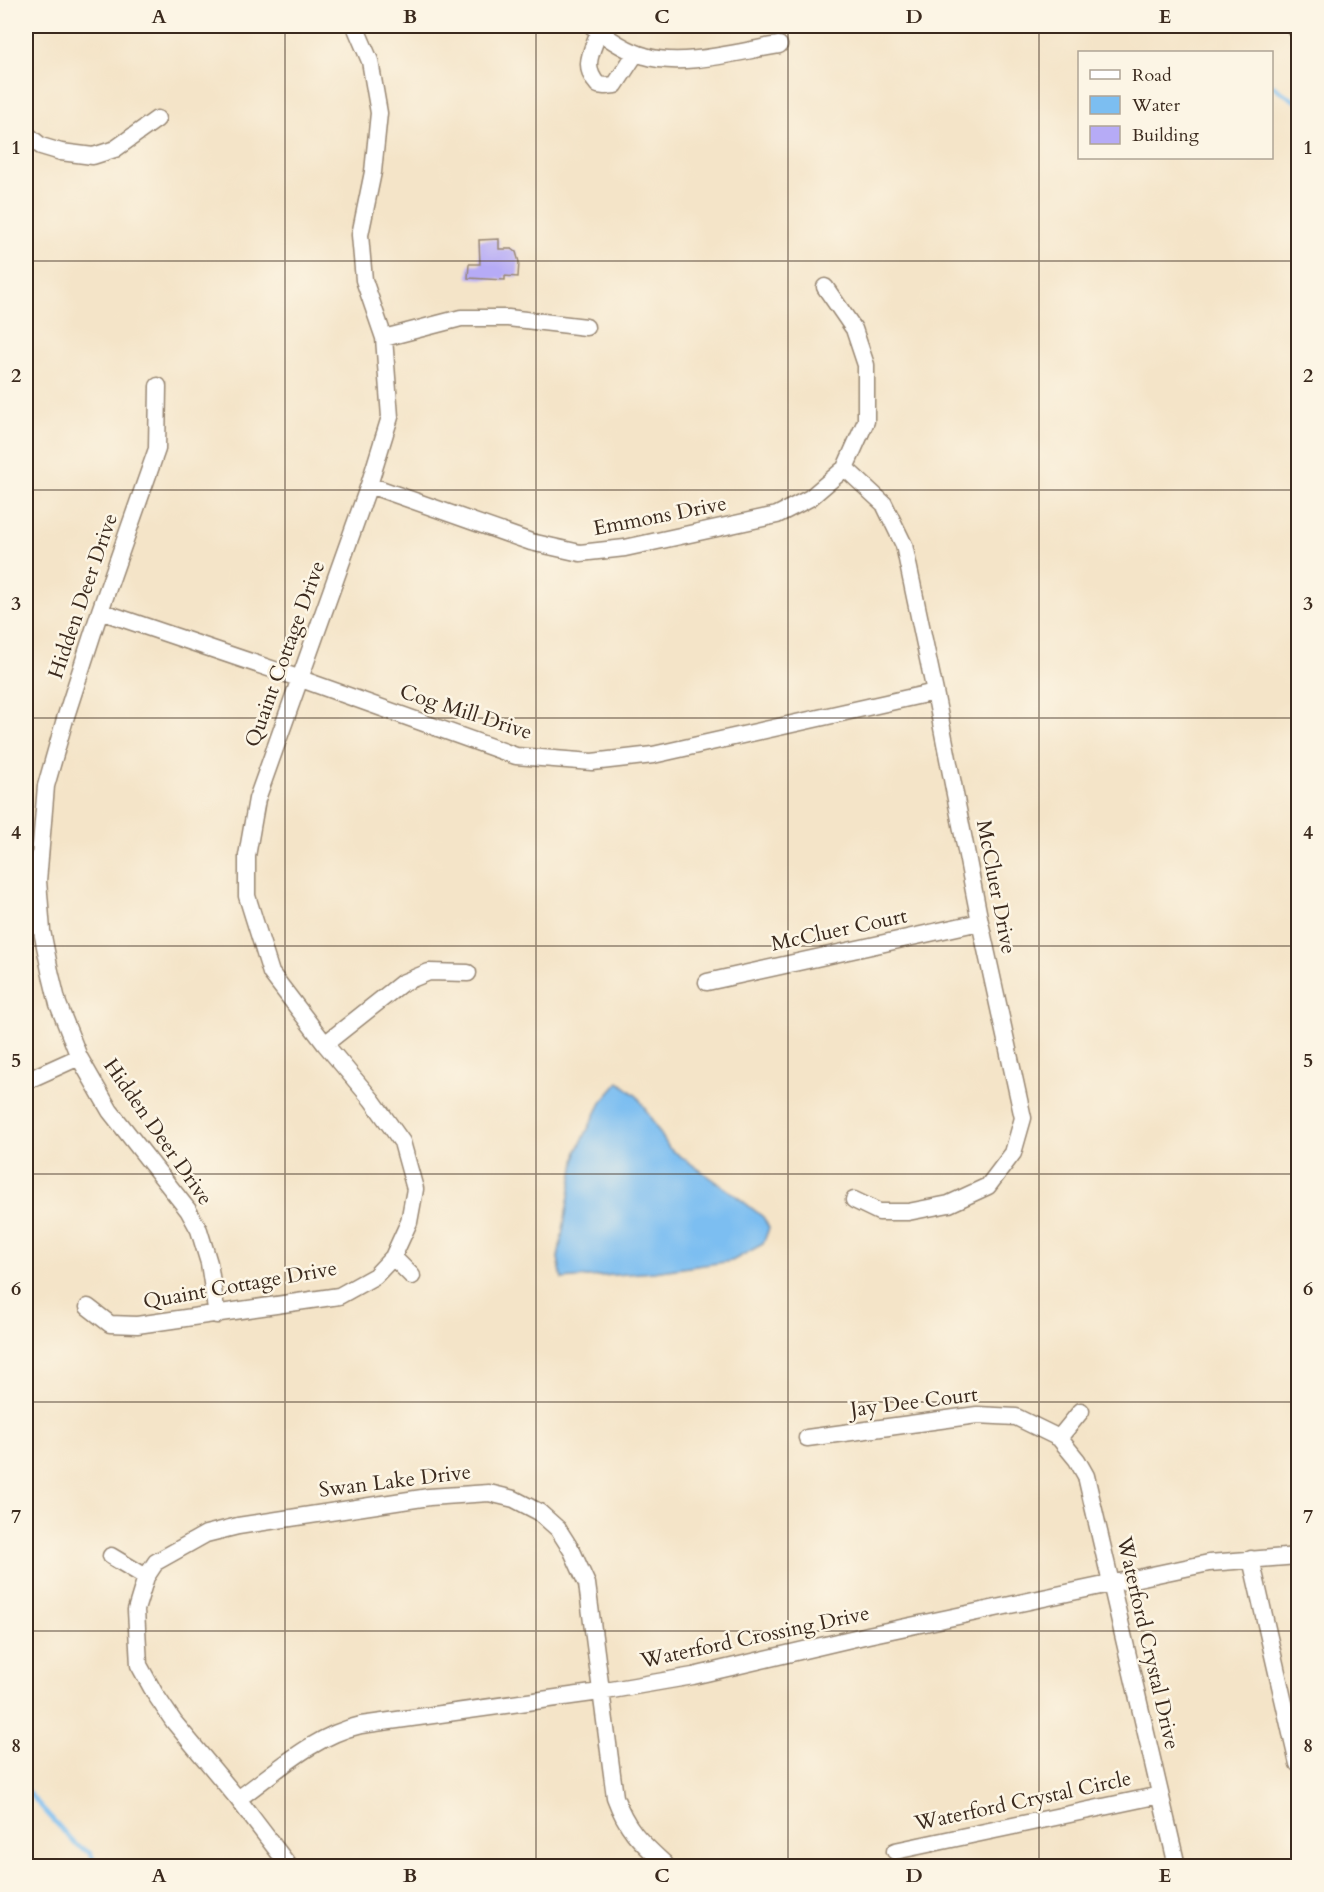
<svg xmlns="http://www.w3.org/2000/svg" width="1324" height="1892" viewBox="0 0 1324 1892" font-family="Cardo,serif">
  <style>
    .water { fill: #7cbef1; stroke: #5c7488; stroke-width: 1.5 }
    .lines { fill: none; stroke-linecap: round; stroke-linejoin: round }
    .stream { stroke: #7cbef1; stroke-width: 4.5 }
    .building { fill: #b6abf6 }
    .street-casing { stroke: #988773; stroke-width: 19 }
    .secondary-casing { stroke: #988773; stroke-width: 25 }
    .street { stroke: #fff; stroke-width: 16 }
    .secondary { stroke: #fff; stroke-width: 22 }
    .grid { fill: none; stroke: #3b2a1e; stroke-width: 1.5; stroke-opacity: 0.55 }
    .labels { text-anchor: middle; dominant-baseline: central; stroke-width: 5; stroke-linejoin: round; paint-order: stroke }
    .street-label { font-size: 21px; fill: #3b2a1e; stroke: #fcf5e5 }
    .neatline { fill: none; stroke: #3b2a1e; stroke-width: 2 }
    .grid-label { font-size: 20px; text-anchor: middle; font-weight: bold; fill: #3b2a1e }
  </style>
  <rect width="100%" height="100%" fill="#fcf5e5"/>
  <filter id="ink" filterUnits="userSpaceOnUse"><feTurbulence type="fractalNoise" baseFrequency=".0167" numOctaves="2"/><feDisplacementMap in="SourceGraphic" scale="12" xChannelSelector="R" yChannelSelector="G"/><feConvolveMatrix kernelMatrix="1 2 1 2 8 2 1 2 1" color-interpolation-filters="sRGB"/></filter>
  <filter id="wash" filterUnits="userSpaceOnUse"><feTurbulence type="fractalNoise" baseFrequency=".008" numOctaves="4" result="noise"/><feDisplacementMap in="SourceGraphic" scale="24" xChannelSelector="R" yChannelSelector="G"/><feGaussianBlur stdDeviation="1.35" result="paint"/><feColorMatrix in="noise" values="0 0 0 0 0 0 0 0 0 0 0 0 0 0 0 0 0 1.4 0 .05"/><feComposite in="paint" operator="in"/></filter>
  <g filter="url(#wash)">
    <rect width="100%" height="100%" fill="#f4e4c8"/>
    <path class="water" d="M619,1082L638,1097L669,1148L735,1195L763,1217L769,1228L763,1244L732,1261L654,1272L562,1279L558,1258L577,1151L601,1103Z"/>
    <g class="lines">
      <path class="stream" d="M1273,86L1298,103
        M26,1790L76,1845L90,1853L95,1862L100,1866"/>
    </g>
    <g id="blocks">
      <path class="building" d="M499,239V249H512L516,252L519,262L518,277L505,276V280L468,278L469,264H480L479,240Z"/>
    </g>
  </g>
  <g filter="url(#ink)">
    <use href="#blocks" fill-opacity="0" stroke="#988773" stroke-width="1.5"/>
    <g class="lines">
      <g class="street-casing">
        <path id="street" d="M592,26C606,37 627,51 645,56C682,68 740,51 779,45
          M599,31C592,52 581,66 598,85L605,86L615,85L636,53
          M26,134L41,146L61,152L93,156L115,149L157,119
          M384,338L461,318H508L586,327
          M158,386L157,449L100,611L65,719L46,786L38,881L42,931L50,971L58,1004L79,1057L110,1111L188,1210L199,1230L209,1263L217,1315
          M845,468L884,504L904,545L935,692L980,922L1023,1118L1013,1153L988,1186L949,1204L908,1212H879L854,1200
          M369,485L531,542L580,553L625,548L777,515L810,498L845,468L866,421V365L854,329L825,287
          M100,611L301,679L516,756L592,762L653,755L935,692
          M707,982L980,922
          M325,1044L402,983L429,972L468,973
          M26,1081L79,1057
          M393,1257L412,1276
          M88,1307L110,1324L137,1325L339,1296L375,1276L393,1257L409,1222L415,1189L402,1142L372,1100L325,1044L271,973L247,896V856L257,799L369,485L390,417L384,338L364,280L360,235L373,172L379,113L370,61L355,26
          M807,1438L977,1415L1016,1417L1059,1438L1077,1460L1086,1476L1177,1866
          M1059,1438L1081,1411
          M111,1556L146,1577
          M1251,1559L1298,1764
          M238,1799C277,1771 313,1736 361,1725L600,1692L693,1676L868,1635L1209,1563L1298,1556
          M895,1851L1160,1795
          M289,1866L238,1799L174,1722L155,1694L139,1665L136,1610L146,1577L156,1562L206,1534L238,1526L429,1497L489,1493L514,1499L539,1512L558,1529L572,1551L587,1584L615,1797C627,1830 640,1841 665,1864"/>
      </g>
      <g class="secondary-casing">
        <path id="secondary" d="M1297,26L1298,27"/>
      </g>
      <use href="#street" class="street"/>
      <use href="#secondary" class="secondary"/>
    </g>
  </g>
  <path class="grid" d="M285,26V1866M536,26V1866M788,26V1866M1039,26V1866M26,261H1298M26,490H1298M26,718H1298M26,946H1298M26,1174H1298M26,1402H1298M26,1631H1298"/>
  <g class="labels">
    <g class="street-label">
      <text transform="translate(660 516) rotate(-11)">Emmons Drive</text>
      <text transform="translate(83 596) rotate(-71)">Hidden Deer Drive</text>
      <text transform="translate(285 654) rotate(-70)">Quaint Cottage Drive</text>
      <text transform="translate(466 712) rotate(18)">Cog Mill Drive</text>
      <text transform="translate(996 887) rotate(79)">McCluer Drive</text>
      <text transform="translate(839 930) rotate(-12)">McCluer Court</text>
      <text transform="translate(158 1132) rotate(55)">Hidden Deer Drive</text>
      <text transform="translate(240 1285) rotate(-10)">Quaint Cottage Drive</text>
      <text transform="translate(914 1402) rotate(-7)">Jay Dee Court</text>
      <text transform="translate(395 1481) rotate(-7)">Swan Lake Drive</text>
      <text transform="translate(755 1637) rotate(-12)">Waterford Crossing Drive</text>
      <text transform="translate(1148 1643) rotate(77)">Waterford Crystal Drive</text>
      <text transform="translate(1023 1801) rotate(-12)">Waterford Crystal Circle</text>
    </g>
  </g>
  <rect width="1324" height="1892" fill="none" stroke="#fcf5e5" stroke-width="66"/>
  <rect x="1078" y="51" width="195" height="108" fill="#fcf5e5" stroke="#afa495" stroke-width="1.5"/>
  <rect x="1090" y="70" width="30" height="9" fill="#ffffff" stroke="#afa495" stroke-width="1.5"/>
  <text x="1132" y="81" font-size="18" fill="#3b2a1e">Road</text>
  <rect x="1090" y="96" width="30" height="18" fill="#7cbef1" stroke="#afa495" stroke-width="1.5"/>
  <text x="1132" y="111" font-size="18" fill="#3b2a1e">Water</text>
  <rect x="1090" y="126" width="30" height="18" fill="#b6abf6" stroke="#afa495" stroke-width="1.5"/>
  <text x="1132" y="141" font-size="18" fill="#3b2a1e">Building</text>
  <rect x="33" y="33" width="1258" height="1826" class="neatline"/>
  <g class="grid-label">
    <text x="159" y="23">A</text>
    <text x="410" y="23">B</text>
    <text x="662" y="23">C</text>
    <text x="914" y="23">D</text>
    <text x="1165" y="23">E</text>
    <text x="16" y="154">1</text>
    <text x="1308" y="154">1</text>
    <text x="16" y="382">2</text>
    <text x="1308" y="382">2</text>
    <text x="16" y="610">3</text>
    <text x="1308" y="610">3</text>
    <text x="16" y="839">4</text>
    <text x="1308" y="839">4</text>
    <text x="16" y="1067">5</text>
    <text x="1308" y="1067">5</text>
    <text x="16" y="1295">6</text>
    <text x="1308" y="1295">6</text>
    <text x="16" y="1523">7</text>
    <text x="1308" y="1523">7</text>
    <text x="16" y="1752">8</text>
    <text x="1308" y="1752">8</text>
    <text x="159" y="1882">A</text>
    <text x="410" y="1882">B</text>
    <text x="662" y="1882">C</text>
    <text x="914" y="1882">D</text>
    <text x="1165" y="1882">E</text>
  </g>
</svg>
